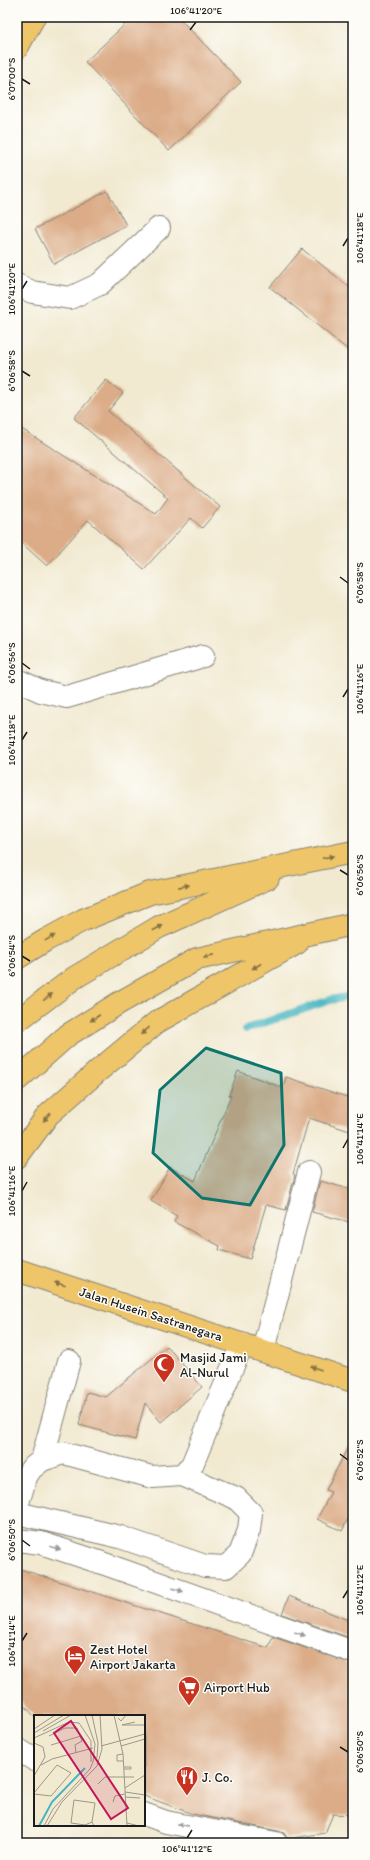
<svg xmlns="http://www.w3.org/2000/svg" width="370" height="1860" viewBox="0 0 370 1860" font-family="Itim,sans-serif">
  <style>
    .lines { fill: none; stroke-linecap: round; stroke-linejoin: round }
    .stream { stroke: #46b5c1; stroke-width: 8 }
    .building { fill: #dbac87 }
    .minor-casing { stroke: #868276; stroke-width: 24 }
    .major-casing { stroke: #868276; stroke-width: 24 }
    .highway-casing { stroke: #868276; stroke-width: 24 }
    .minor { stroke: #fff; stroke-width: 22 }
    .major { stroke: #eec569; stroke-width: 22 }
    .highway { stroke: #eec569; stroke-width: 22 }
    .oneway { fill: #857042 }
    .oneway2 { fill: #999 }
    .marked { fill: #0f766e; fill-opacity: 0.2; stroke: #0f766e; stroke-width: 3; stroke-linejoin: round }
    .ticks { fill: none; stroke: #1c1c1c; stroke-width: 1.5 }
    .labels { text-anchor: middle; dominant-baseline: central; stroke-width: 3; stroke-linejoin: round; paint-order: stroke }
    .street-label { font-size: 13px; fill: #1c1c1c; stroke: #fdfcf7 }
    .poi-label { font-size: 13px; fill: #1c1c1c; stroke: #fdfcf7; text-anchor: start }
    .inset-river { fill: none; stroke: #46b5c1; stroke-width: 2 }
    .inset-road { fill: none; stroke: #9c9788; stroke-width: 1 }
    .view { fill: #c2185b; fill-opacity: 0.15; stroke: #c2185b; stroke-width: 2 }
    .inset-edge { fill: none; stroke: #1c1c1c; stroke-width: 2 }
    .neatline { fill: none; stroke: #1c1c1c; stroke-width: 1.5 }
    .ticks-label { font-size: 10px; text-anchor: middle; fill: #1c1c1c }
  </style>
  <rect width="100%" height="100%" fill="#fdfcf7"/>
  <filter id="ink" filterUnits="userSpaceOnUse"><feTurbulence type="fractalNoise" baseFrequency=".025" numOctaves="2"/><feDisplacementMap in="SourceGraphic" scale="8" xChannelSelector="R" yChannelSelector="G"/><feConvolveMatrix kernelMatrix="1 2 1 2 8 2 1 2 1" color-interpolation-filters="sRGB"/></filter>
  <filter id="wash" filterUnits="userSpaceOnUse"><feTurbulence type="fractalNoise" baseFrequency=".012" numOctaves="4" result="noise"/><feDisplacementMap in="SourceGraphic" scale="16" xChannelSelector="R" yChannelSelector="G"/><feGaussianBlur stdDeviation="0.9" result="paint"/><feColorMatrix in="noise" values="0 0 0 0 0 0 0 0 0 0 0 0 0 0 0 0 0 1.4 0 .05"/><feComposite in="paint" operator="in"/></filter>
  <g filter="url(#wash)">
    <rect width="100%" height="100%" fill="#f1e9d0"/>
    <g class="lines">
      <path class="stream" d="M246,1029L330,1000L353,996"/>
    </g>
    <g id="blocks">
      <path class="building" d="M133,17H178L241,82L169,151L85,62Z
        M107,191L126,225L54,264L35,229Z
        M302,249L353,290V354L270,287Z
        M106,380L123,393L108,411L220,507L202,528L191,518L144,569L88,520L47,566L17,539V426L156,514L168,498L74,418Z
        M238,1071L283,1088L286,1077L353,1099V1132L309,1118L293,1174L295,1175L286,1210L266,1205L250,1259L219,1250L220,1246L174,1222L177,1216L151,1201L170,1167L195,1181L231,1096L229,1095Z
        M320,1181L353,1190V1223L312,1212Z
        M167,1346L202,1387L161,1422L145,1403L135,1440L79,1425L87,1392L106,1397Z
        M353,1437V1508L342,1531L317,1519L331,1492L326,1490Z
        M17,1568L268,1648L273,1637L353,1664V1815L333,1814L325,1833L292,1838H287L284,1833L278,1831L193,1814L144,1796V1716H34L17,1697Z
        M289,1596L353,1622V1639L282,1614Z"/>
    </g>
  </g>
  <g filter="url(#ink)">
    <use href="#blocks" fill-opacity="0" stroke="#868276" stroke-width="1"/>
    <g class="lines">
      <g class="minor-casing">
        <path id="minor" d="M17,285L32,292L70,298L100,284L159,228
          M17,680L41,691L67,697L203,656
          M263,1350L309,1172
          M42,1460L69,1361
          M17,1506L26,1477L31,1469L42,1460L63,1453L152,1477L182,1475L192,1465L242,1344
          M17,1513L120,1537L205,1566L226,1567L240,1554L249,1530L251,1513L236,1498L182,1475
          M17,1540L41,1543L102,1563L353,1652
          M17,1749L35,1760
          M144,1814L166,1822L276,1843"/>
      </g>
      <g class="major-casing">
        <path id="major" d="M17,48L34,17
          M17,1270L353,1381"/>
      </g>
      <g class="highway-casing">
        <path id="highway" d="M17,958L46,940L83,920L150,893L353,852
          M17,1021L74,978L159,927L268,878
          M17,1080L68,1035L119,1003L197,959L353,924
          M17,1157L48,1115L98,1071L157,1022L297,943"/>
      </g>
      <use href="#minor" class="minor"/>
      <use href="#major" class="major"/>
      <use href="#highway" class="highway"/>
    </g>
    <defs><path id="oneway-solid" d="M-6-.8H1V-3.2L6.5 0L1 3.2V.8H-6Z"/></defs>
    <g class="oneway">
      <use href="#oneway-solid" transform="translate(328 857) rotate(-11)"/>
      <use href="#oneway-solid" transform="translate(184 886) rotate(-11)"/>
      <use href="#oneway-solid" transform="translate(158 928) rotate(-28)"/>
      <use href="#oneway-solid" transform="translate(50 938) rotate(-29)"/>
      <use href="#oneway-solid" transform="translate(209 956) rotate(167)"/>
      <use href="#oneway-solid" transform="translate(257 966) rotate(150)"/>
      <use href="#oneway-solid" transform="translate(48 997) rotate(-37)"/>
      <use href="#oneway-solid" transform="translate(95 1018) rotate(147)"/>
      <use href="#oneway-solid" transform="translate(145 1031) rotate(140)"/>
      <use href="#oneway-solid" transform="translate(47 1117) rotate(131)"/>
      <use href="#oneway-solid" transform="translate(60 1284) rotate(-162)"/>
      <use href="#oneway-solid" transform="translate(316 1368) rotate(-161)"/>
    </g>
    <g class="oneway2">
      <use href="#oneway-solid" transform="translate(55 1548) rotate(18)"/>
      <use href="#oneway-solid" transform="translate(178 1590) rotate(19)"/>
      <use href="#oneway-solid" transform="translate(300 1634) rotate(19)"/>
      <use href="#oneway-solid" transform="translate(183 1825) rotate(-169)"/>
    </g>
  </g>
  <path class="marked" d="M206,1048L281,1073L284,1145L250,1205L202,1198L153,1153L160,1090Z"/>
  <path class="ticks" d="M190,30L196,22M22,79L30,84M343,246L348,238M22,289L27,281M22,371L30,376M340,577L348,583M22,663L30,669M343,697L348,689M22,740L27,732M340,870L348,875M22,956L30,961M343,1148L348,1139M22,1191L27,1182M340,1454L348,1460M22,1540L30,1546M343,1598L348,1590M22,1641L27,1633M340,1747L348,1752M187,1838L192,1830"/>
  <defs>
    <g id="mosque-pin" transform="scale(1.15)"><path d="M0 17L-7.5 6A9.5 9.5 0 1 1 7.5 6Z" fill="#c8321e" stroke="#fdfcf7"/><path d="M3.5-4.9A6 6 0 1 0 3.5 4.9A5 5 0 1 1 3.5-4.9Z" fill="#fff"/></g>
    <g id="hotel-pin" transform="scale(1.15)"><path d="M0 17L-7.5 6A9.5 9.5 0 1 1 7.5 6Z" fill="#c8321e" stroke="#fdfcf7"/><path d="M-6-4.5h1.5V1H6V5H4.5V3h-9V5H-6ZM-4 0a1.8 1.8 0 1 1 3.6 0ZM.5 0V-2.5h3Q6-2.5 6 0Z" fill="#fff"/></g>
    <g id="supermarket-pin" transform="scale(1.15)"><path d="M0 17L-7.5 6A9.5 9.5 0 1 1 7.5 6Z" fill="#c8321e" stroke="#fdfcf7"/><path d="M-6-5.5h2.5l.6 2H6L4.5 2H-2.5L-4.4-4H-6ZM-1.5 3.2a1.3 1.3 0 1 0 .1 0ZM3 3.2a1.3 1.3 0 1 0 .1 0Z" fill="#fff"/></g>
    <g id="restaurant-pin" transform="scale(1.15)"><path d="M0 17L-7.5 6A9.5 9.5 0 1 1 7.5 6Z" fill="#c8321e" stroke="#fdfcf7"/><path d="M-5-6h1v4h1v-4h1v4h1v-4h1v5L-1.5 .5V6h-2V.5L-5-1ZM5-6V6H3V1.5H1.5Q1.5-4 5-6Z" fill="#fff"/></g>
  </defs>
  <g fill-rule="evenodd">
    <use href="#mosque-pin" x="164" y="1364"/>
    <use href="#hotel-pin" x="75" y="1656"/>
    <use href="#supermarket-pin" x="189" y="1687"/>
    <use href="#restaurant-pin" x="187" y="1777"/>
  </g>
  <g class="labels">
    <g class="street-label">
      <text transform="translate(151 1314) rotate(18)">Jalan Husein Sastranegara</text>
    </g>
    <g class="poi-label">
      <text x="180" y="1357">Masjid Jami<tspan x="180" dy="15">Al-Nurul</tspan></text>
      <text x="90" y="1649">Zest Hotel<tspan x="90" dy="15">Airport Jakarta</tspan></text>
      <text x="204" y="1687">Airport Hub</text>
      <text x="202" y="1777">J. Co.</text>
    </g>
  </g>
  <g transform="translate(34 1715)">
    <rect width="111" height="111" fill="#f1e9d0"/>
    <path class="inset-river" d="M5,111L18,87L51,53"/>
    <path class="inset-road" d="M58,0L64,28L63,43M80,0L89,39L93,111M84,3L87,6L92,0M88,10H111M88,10L101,7M0,14L21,0M9,16L37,0M0,18L30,0M15,21L31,13H43L48,26L41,30L42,38M0,23L35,7L45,8L57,26V47M0,28L9,32L11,42L0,61M17,30L47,21M67,31L111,19M87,31L111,24M89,39L83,40V46H89M7,50L18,44L59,33M90,52H97V54H90M64,69L71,62H100M91,73L111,60M91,77L111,80M0,78L23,50L37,58L17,81L0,79M91,82L106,83M79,87L81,81L91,79M58,107L51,110L37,108L40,85L61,88L58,107L60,111M93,108L105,111M10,111L19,94L56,54L59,47L61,29L51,0M13,111L28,87L63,51L68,34L66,0"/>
    <path class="view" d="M37,6L94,93L77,104L20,18Z"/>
    <rect width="111" height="111" class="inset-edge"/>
  </g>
  <rect width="370" height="1860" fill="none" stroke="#fdfcf7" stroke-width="44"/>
  <rect x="22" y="22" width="326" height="1816" class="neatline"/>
  <g class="ticks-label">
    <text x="196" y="14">106°41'20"E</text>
    <text transform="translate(11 79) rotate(-90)" y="4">6°07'00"S</text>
    <text transform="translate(359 238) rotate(-90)" y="4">106°41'18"E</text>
    <text transform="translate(11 289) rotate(-90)" y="4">106°41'20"E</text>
    <text transform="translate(11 371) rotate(-90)" y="4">6°06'58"S</text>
    <text transform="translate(359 583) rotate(-90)" y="4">6°06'58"S</text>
    <text transform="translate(11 663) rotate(-90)" y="4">6°06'56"S</text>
    <text transform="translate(359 689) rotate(-90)" y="4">106°41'16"E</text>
    <text transform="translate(11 740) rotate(-90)" y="4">106°41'18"E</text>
    <text transform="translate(359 875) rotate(-90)" y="4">6°06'56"S</text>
    <text transform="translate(11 956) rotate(-90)" y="4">6°06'54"S</text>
    <text transform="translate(359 1139) rotate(-90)" y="4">106°41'14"E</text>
    <text transform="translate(11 1191) rotate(-90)" y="4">106°41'16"E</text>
    <text transform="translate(359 1460) rotate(-90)" y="4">6°06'52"S</text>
    <text transform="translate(11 1540) rotate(-90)" y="4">6°06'50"S</text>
    <text transform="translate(359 1590) rotate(-90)" y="4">106°41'12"E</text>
    <text transform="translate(11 1641) rotate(-90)" y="4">106°41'14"E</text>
    <text transform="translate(359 1752) rotate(-90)" y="4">6°06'50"S</text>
    <text x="187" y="1852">106°41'12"E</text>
  </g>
</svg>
